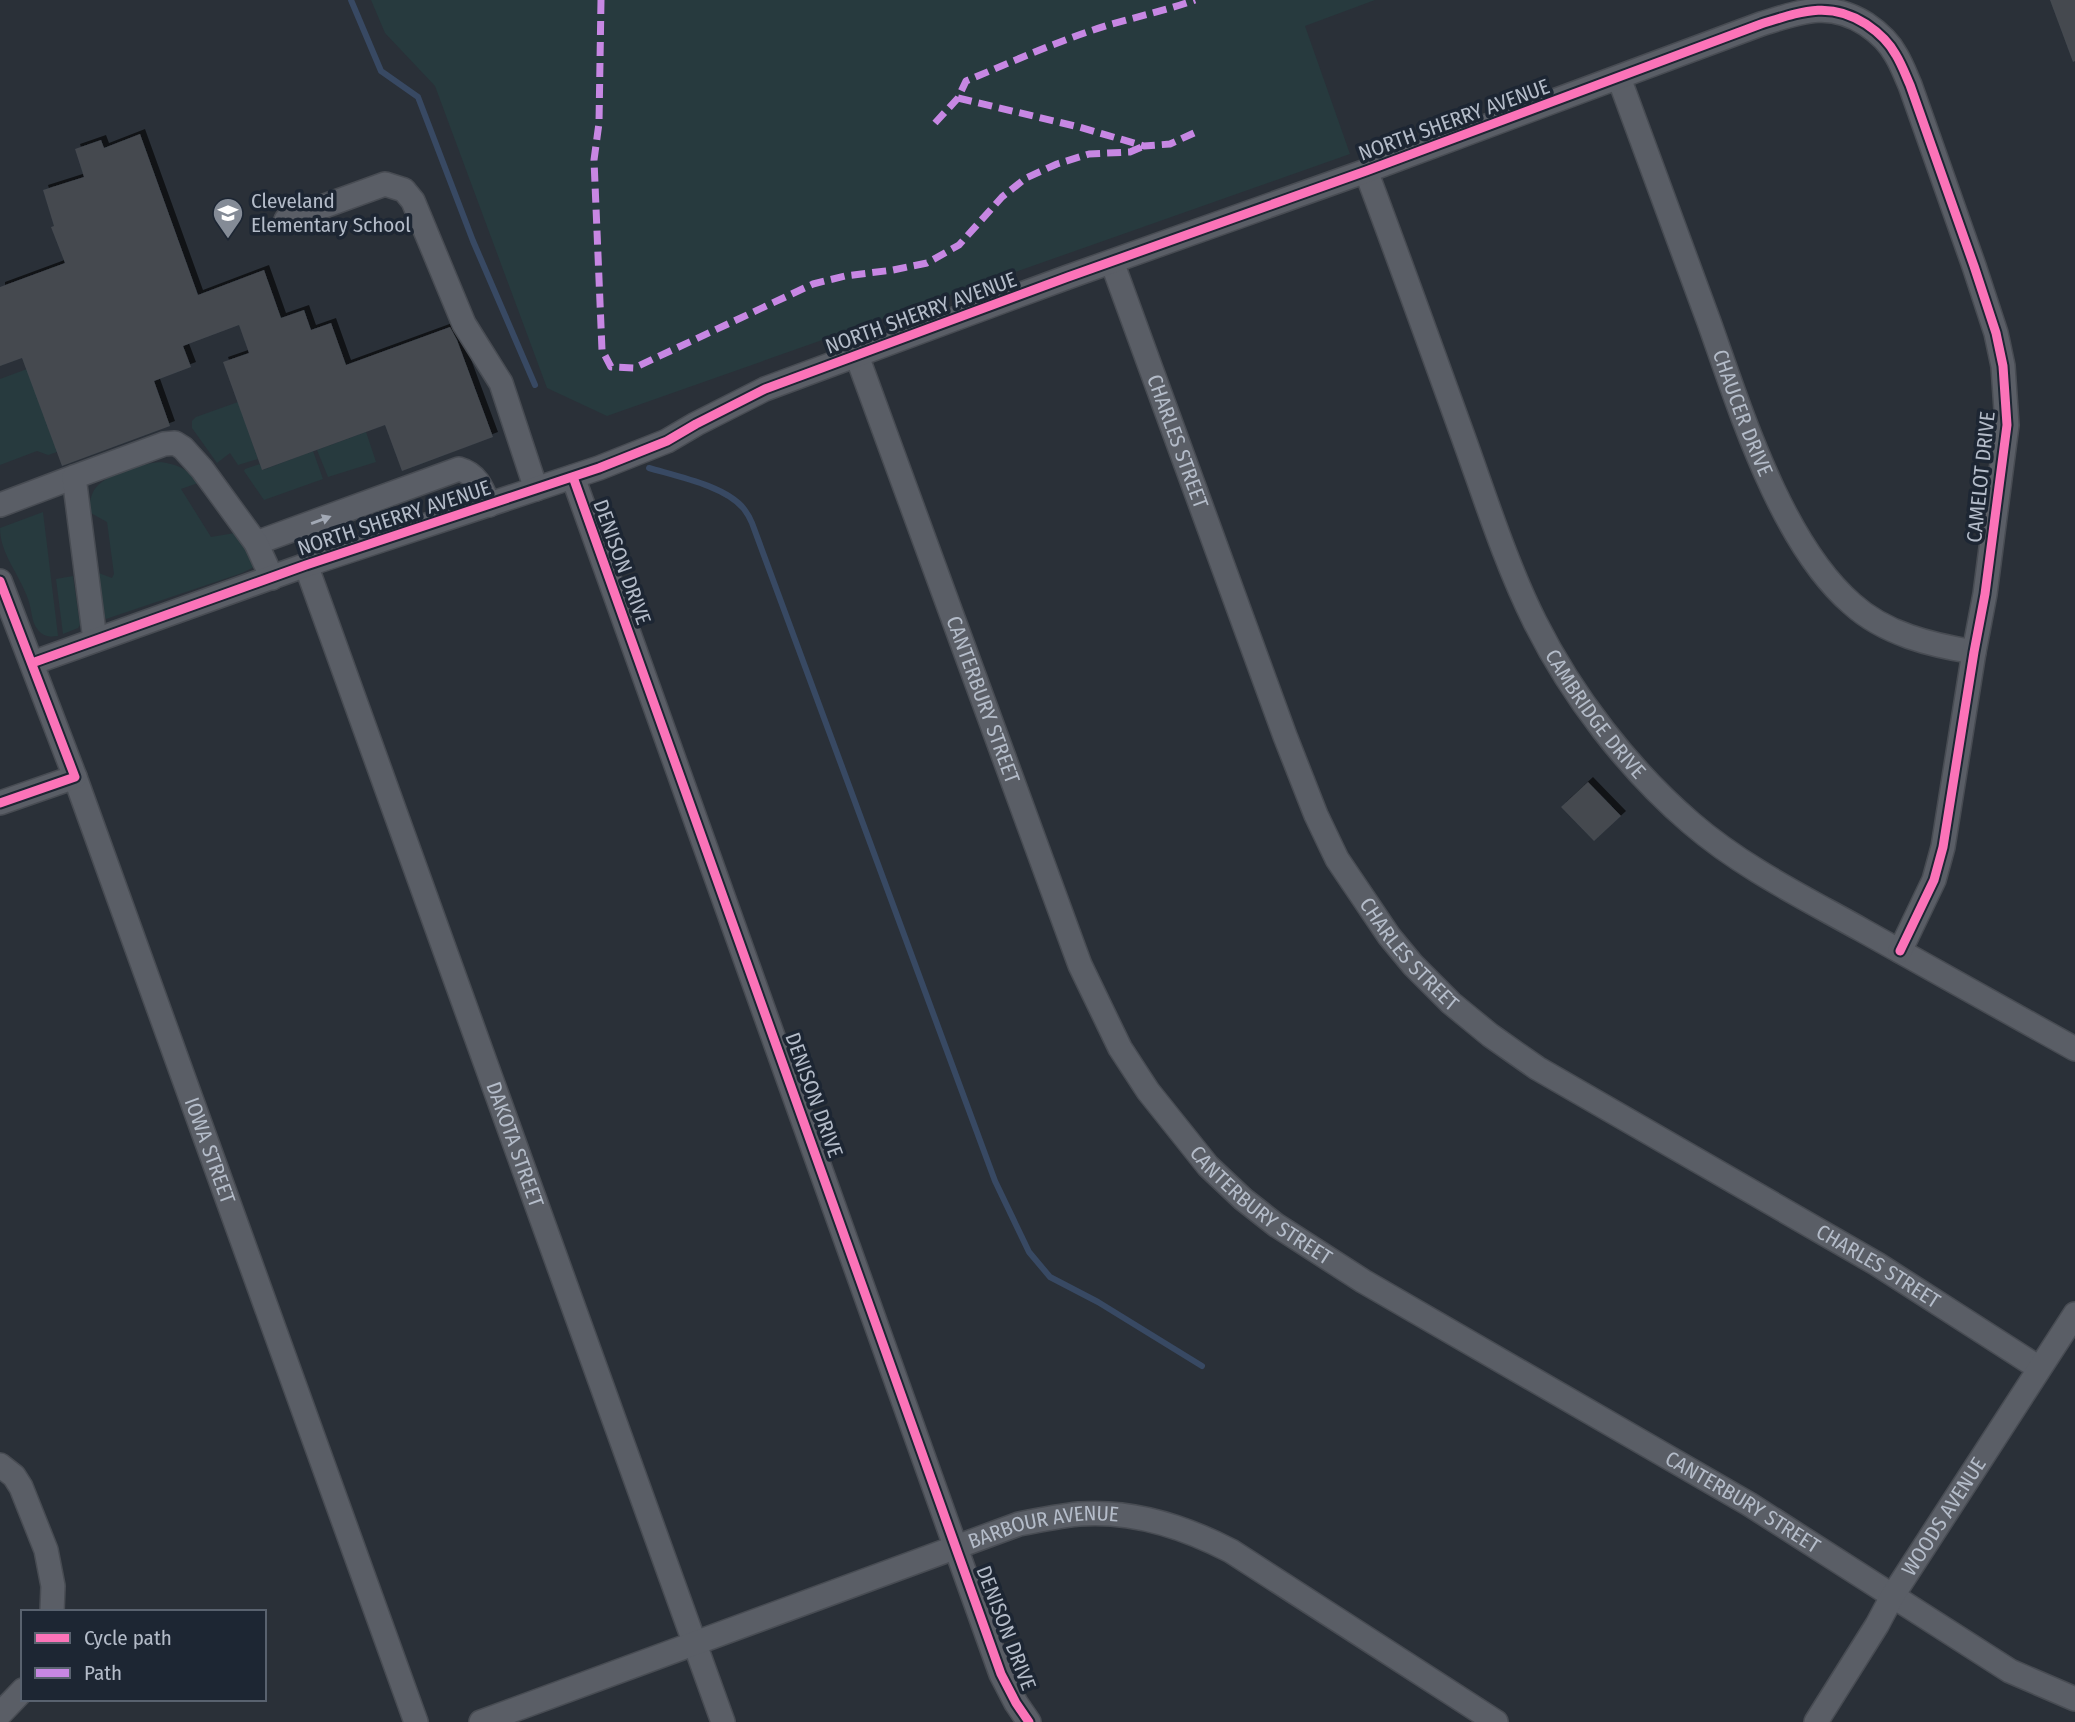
<svg xmlns="http://www.w3.org/2000/svg" width="2075" height="1722" viewBox="0 0 2075 1722" font-family="'Fira Sans Condensed',sans-serif">
  <style>
    .green { fill: #273a3e }
    .lines { fill: none; stroke-linecap: round; stroke-linejoin: round }
    .stream { stroke: #384963; stroke-width: 6 }
    .building { fill: #444950; filter: url(#shadow) }
    .minor-casing { stroke: #484c53; stroke-width: 26 }
    .minor { stroke: #5a5e66; stroke-width: 23 }
    .quiet { stroke: #c787e3; stroke-width: 7; stroke-dasharray: 14 7; stroke-linecap: butt }
    .cycleway-casing { stroke: #1d2633; stroke-width: 13 }
    .cycleway { stroke: #fb73b8; stroke-width: 9 }
    .oneway { fill: #a2a9b5 }
    .labels { text-anchor: middle; dominant-baseline: central; stroke-width: 7; stroke-linejoin: round; paint-order: stroke }
    .street-label { font-size: 21px; fill: #b4bcc9; stroke: #1d2633 }
    .poi-label { font-size: 21px; fill: #b4bcc9; stroke: #1d2633; text-anchor: start }
  </style>
  <defs>
    <filter id="shadow"><feDropShadow dx="5" dy="-5" stdDeviation="0" flood-color="#0009"/></filter>
  </defs>
  <rect width="100%" height="100%" fill="#2a3038"/>
  <path class="green" d="M371,0H1375L1305,26L1350,154L607,416L547,388L435,86L385,33Z
    M27,369L57,452L48,455L37,451L0,465V379Z
    M238,402L258,459L238,465L230,453L217,463L192,428V421L196,417Z
    M366,432L376,462L328,477L317,450Z
    M313,451L323,479L264,500L244,471L245,469L260,464L263,470Z
    M161,462C176,464 189,469 198,483L181,489L211,537L235,533L254,563V567L242,573L106,619L102,613L96,572L112,578L114,574L107,522L89,512C89,501 92,488 102,482C115,472 145,463 161,462Z
    M43,512L58,636C50,637 44,637 38,630C31,622 32,609 28,599C20,575 0,554 0,528Z
    M73,576L80,625L78,628L63,634L56,579Z"/>
  <g class="lines">
    <path class="stream" d="M351,0L381,71L418,97L473,241L535,385
      M649,468C676,476 726,486 744,509C747,513 750,518 752,523L995,1181L1029,1252L1050,1277L1098,1302L1202,1366"/>
  </g>
  <path class="building" d="M2050,0H2075V61L2073,62Z
    M140,134L198,295L264,270L281,318L304,310L311,330L331,323L346,365L450,327L457,340L493,437L402,471L385,425L262,470L223,362L249,353L239,325L183,346L191,367L154,381L170,426L62,466L22,358L0,366V287L65,263L51,227L54,226L43,190L84,177L75,149L101,140L104,148Z
    M1588,782L1621,816L1594,841L1561,807Z"/>
  <g class="lines">
    <g class="minor-casing">
      <g id="minor">
        <path id="s1" d="M1619,78C1649,159 1679,241 1709,322C1740,409 1781,543 1852,604C1885,634 1931,645 1974,652"/>
        <path id="s2" d="M1366,171C1398,256 1429,342 1460,428C1483,491 1505,562 1535,622C1572,696 1628,769 1691,823C1742,867 1803,897 1862,930C1933,969 2004,1009 2075,1049"/>
        <path d="M286,220L385,184L404,190L413,201L464,324L501,383L536,489"/>
        <path id="s3" d="M1112,262L1285,736L1316,815L1337,859L1389,936L1413,965L1451,1003L1490,1035L1537,1068L1877,1264L2039,1368"/>
        <path id="s4" d="M857,356L1080,965L1120,1048L1148,1091L1208,1166L1243,1199L1276,1225L1363,1281L1749,1504L2010,1671L2075,1699"/>
        <path d="M573,477L1001,1674L1016,1703L1029,1722"/>
        <path d="M0,505L74,477"/>
        <path d="M256,543L459,469C477,474 482,488 489,505"/>
        <path id="s5" d="M306,565L723,1722"/>
        <path id="s6" d="M0,581L75,777L416,1722"/>
        <path d="M95,640L74,477L164,444L175,443L183,448L202,469L256,543L272,578"/>
        <path d="M32,663L306,565L599,468L667,441L696,424L765,389L1068,277L1366,171L1761,24C1800,12 1829,0 1866,24C1878,32 1889,42 1896,55C1902,65 1906,76 1910,85L1974,266L1996,333L2003,366L2007,425L1985,594L1974,652L1943,847L1934,880L1900,951"/>
        <path d="M0,803L75,777"/>
        <path d="M0,1465L14,1476L21,1487L46,1550L53,1586L52,1612"/>
        <path d="M0,1714L23,1690"/>
        <path id="s7" d="M481,1722L1019,1524C1039,1520 1059,1516 1079,1514C1131,1510 1185,1527 1231,1551L1496,1722"/>
        <path id="s8" d="M1816,1722L1877,1625L1893,1595L2075,1314"/>
      </g>
    </g>
    <use href="#minor" class="minor"/>
    <path class="quiet" d="M601,0L599,123L594,160L602,350L611,367L634,368L813,284L845,276L893,270L927,263L959,245L1002,197L1026,178L1057,164L1089,154L1130,152L1144,146
      M958,98L1079,127L1144,146L1170,144L1194,133
      M935,123L958,98L966,81C1014,61 1062,39 1112,24C1140,16 1167,10 1195,0"/>
    <g class="cycleway-casing">
      <path id="cycleway" d="M573,477L1001,1674L1016,1703L1029,1722
        M0,581L75,777L0,803
        M32,663L306,565L599,468L667,441L696,424L765,389L1068,277L1366,171L1761,24C1800,12 1829,0 1866,24C1878,32 1889,42 1896,55C1902,65 1906,76 1910,85L1974,266L1996,333L2003,366L2007,425L1985,594L1974,652L1943,847L1934,880L1900,951"/>
    </g>
    <use href="#cycleway" class="cycleway"/>
  </g>
  <defs><path id="oneway-solid" d="M-6-.8H1V-3.2L6.5 0L1 3.2V.8H-6Z" transform="scale(1.75)"/></defs>
  <use class="oneway" href="#oneway-solid" transform="translate(321 520) rotate(-20)"/>
  <defs>
    <g id="school-pin" transform="scale(1.575)"><path d="M0 17L-7.5 6A9.5 9.5 0 1 1 7.5 6Z" fill="#848b96" stroke="#1d2633"/><path d="M0-5L7-2L0 1L-7-2ZM-4 1L0 2.5L4 1V4Q0 6-4 4Z" fill="#fff"/></g>
  </defs>
  <g fill-rule="evenodd">
    <use href="#school-pin" x="228" y="213"/>
  </g>
  <g class="labels">
    <g class="street-label">
      <text transform="translate(1454 120) rotate(-20)">NORTH SHERRY AVENUE</text>
      <text transform="translate(921 313) rotate(-20)">NORTH SHERRY AVENUE</text>
      <text stroke="none"><textPath href="#s1" startOffset="357">CHAUCER DRIVE</textPath></text>
      <text stroke="none"><textPath href="#s3" startOffset="191">CHARLES STREET</textPath></text>
      <text transform="translate(1981 477) rotate(-84)">CAMELOT DRIVE</text>
      <text transform="translate(394 518) rotate(-18)">NORTH SHERRY AVENUE</text>
      <text transform="translate(622 562) rotate(70)">DENISON DRIVE</text>
      <text stroke="none"><textPath href="#s4" startOffset="366">CANTERBURY STREET</textPath></text>
      <text stroke="none"><textPath href="#s2" startOffset="592">CAMBRIDGE DRIVE</textPath></text>
      <text stroke="none"><textPath href="#s3" startOffset="758">CHARLES STREET</textPath></text>
      <text transform="translate(814 1095) rotate(70)">DENISON DRIVE</text>
      <text stroke="none"><textPath href="#s5" startOffset="616">DAKOTA STREET</textPath></text>
      <text stroke="none"><textPath href="#s6" startOffset="607">IOWA STREET</textPath></text>
      <text stroke="none"><textPath href="#s4" startOffset="954">CANTERBURY STREET</textPath></text>
      <text stroke="none"><textPath href="#s3" startOffset="1325">CHARLES STREET</textPath></text>
      <text stroke="none"><textPath href="#s4" startOffset="1521">CANTERBURY STREET</textPath></text>
      <text stroke="none"><textPath href="#s8" startOffset="242">WOODS AVENUE</textPath></text>
      <text stroke="none"><textPath href="#s7" startOffset="597">BARBOUR AVENUE</textPath></text>
      <text transform="translate(1006 1628) rotate(69)">DENISON DRIVE</text>
    </g>
    <g class="poi-label">
      <text x="251" y="201">Cleveland<tspan x="251" dy="24">Elementary School</tspan></text>
    </g>
  </g>
  <rect x="21" y="1610" width="245" height="91" fill="#1d2633" stroke="#59626f" stroke-width="2"/>
  <rect x="35" y="1633" width="35" height="10" fill="#fb73b8" stroke="#59626f" stroke-width="2"/>
  <text x="84" y="1645" font-size="21" fill="#b4bcc9">Cycle path</text>
  <rect x="35" y="1668" width="35" height="10" fill="#c787e3" stroke="#59626f" stroke-width="2"/>
  <text x="84" y="1680" font-size="21" fill="#b4bcc9">Path</text>
</svg>
